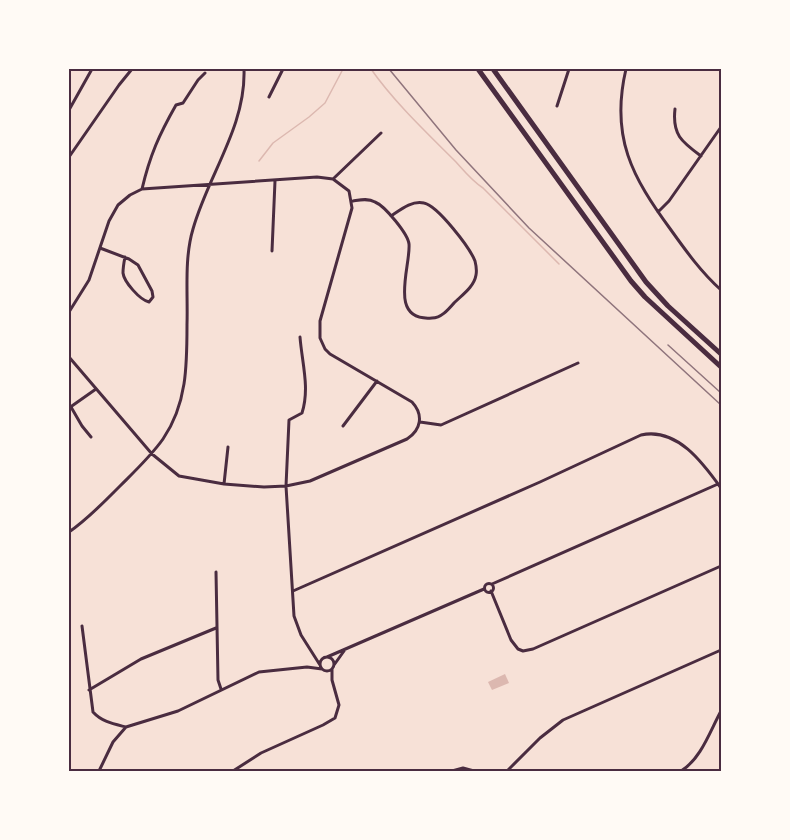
<svg xmlns="http://www.w3.org/2000/svg" width="790" height="840" viewBox="0 0 790 840" font-family="'PT Serif',serif">
  <style>
    .water { fill: #dcb8b0 }
    .lines { fill: none; stroke-linecap: round; stroke-linejoin: round }
    .stream { stroke: #dcb8b0; stroke-width: 1.5 }
    .minor { stroke: #4a2c40; stroke-width: 3 }
    .trunk { stroke: #4a2c40; stroke-width: 5 }
    .rail { stroke: #8f747c; stroke-width: 1.5 }
    .neatline { fill: none; stroke: #4a2c40; stroke-width: 2 }
  </style>
  <rect width="100%" height="100%" fill="#f7e1d7"/>
  <path class="water" d="M505,674L509,683L492,690L488,682Z"/>
  <g class="lines">
    <path class="stream" d="M371,69C394,102 428,134 456,162C465,172 472,181 483,188L559,264
      M259,161L273,143L309,117L325,103L343,69"/>
    <path class="minor" d="M626,69C610,137 632,177 671,230C686,251 701,272 721,290
      M269,97L283,69
      M557,106L569,69
      M675,109C672,135 682,142 701,156
      M69,110L92,69
      M69,157L119,85L132,69
      M333,179L381,133
      M142,189C150,155 159,135 176,105L183,103L198,80L205,73
      M353,201C360,200 368,198 375,202C385,206 408,234 409,244C411,266 387,322 432,318C441,318 448,310 454,303C462,295 474,287 476,275C477,270 476,265 475,261C470,248 438,206 424,203C412,200 400,210 391,216
      M658,212L669,201L721,127
      M100,248L129,259L138,265L152,291L153,297L149,302C140,300 124,282 123,273C123,268 124,262 125,257
      M272,251L275,181
      M69,312L89,280L109,221L118,205L130,195L142,189L317,177L333,179L349,191L352,208L320,321V338L325,349L330,354L412,402C424,415 421,430 407,439L310,481L286,486L264,487L224,484L179,476L152,454L69,357
      M300,337C302,363 310,388 302,413L289,420L286,486L294,616L301,635L320,665
      M71,407L82,426L91,437
      M69,408L96,389
      M420,422L441,425L578,363
      M343,426L377,381
      M224,484L228,447
      M69,532C88,519 104,502 120,486C135,471 151,456 163,439C187,404 187,365 187,325C188,293 184,259 193,229C208,175 246,127 244,69
      M216,572L218,680L221,689
      M484.5 588a4.5 4.5 0 1 1 9 0a4.5 4.5 0 1 1-9 0Z
      M492,584L718,484
      M293,591L540,482L641,435C677,427 703,463 721,488
      M491,591L511,640L518,649L523,651L533,649L721,566
      M82,626L93,712C102,722 114,724 126,727
      M327,657L484,589
      M320 664a7 7 0 1 1 14 0a7 7 0 1 1-14 0Z
      M334,665L344,651
      M89,690L141,659L216,628
      M99,771L113,742L126,727L178,711L259,672L307,667L322,669
      M233,771L261,753L323,725L335,718L339,705L332,680V669
      M452,771L463,768L474,771
      M507,771L540,738L563,720L721,650
      M681,771C701,759 710,731 721,711"/>
    <path class="trunk" d="M478,69L631,281L645,297L721,367
      M493,69L646,282L668,306L721,354"/>
    <path class="rail" d="M389,69L456,150L529,228L721,405
      M668,345L721,393"/>
  </g>
  <rect width="790" height="840" fill="none" stroke="#fffaf5" stroke-width="141"/>
  <rect x="70" y="70" width="650" height="700" class="neatline"/>
</svg>
